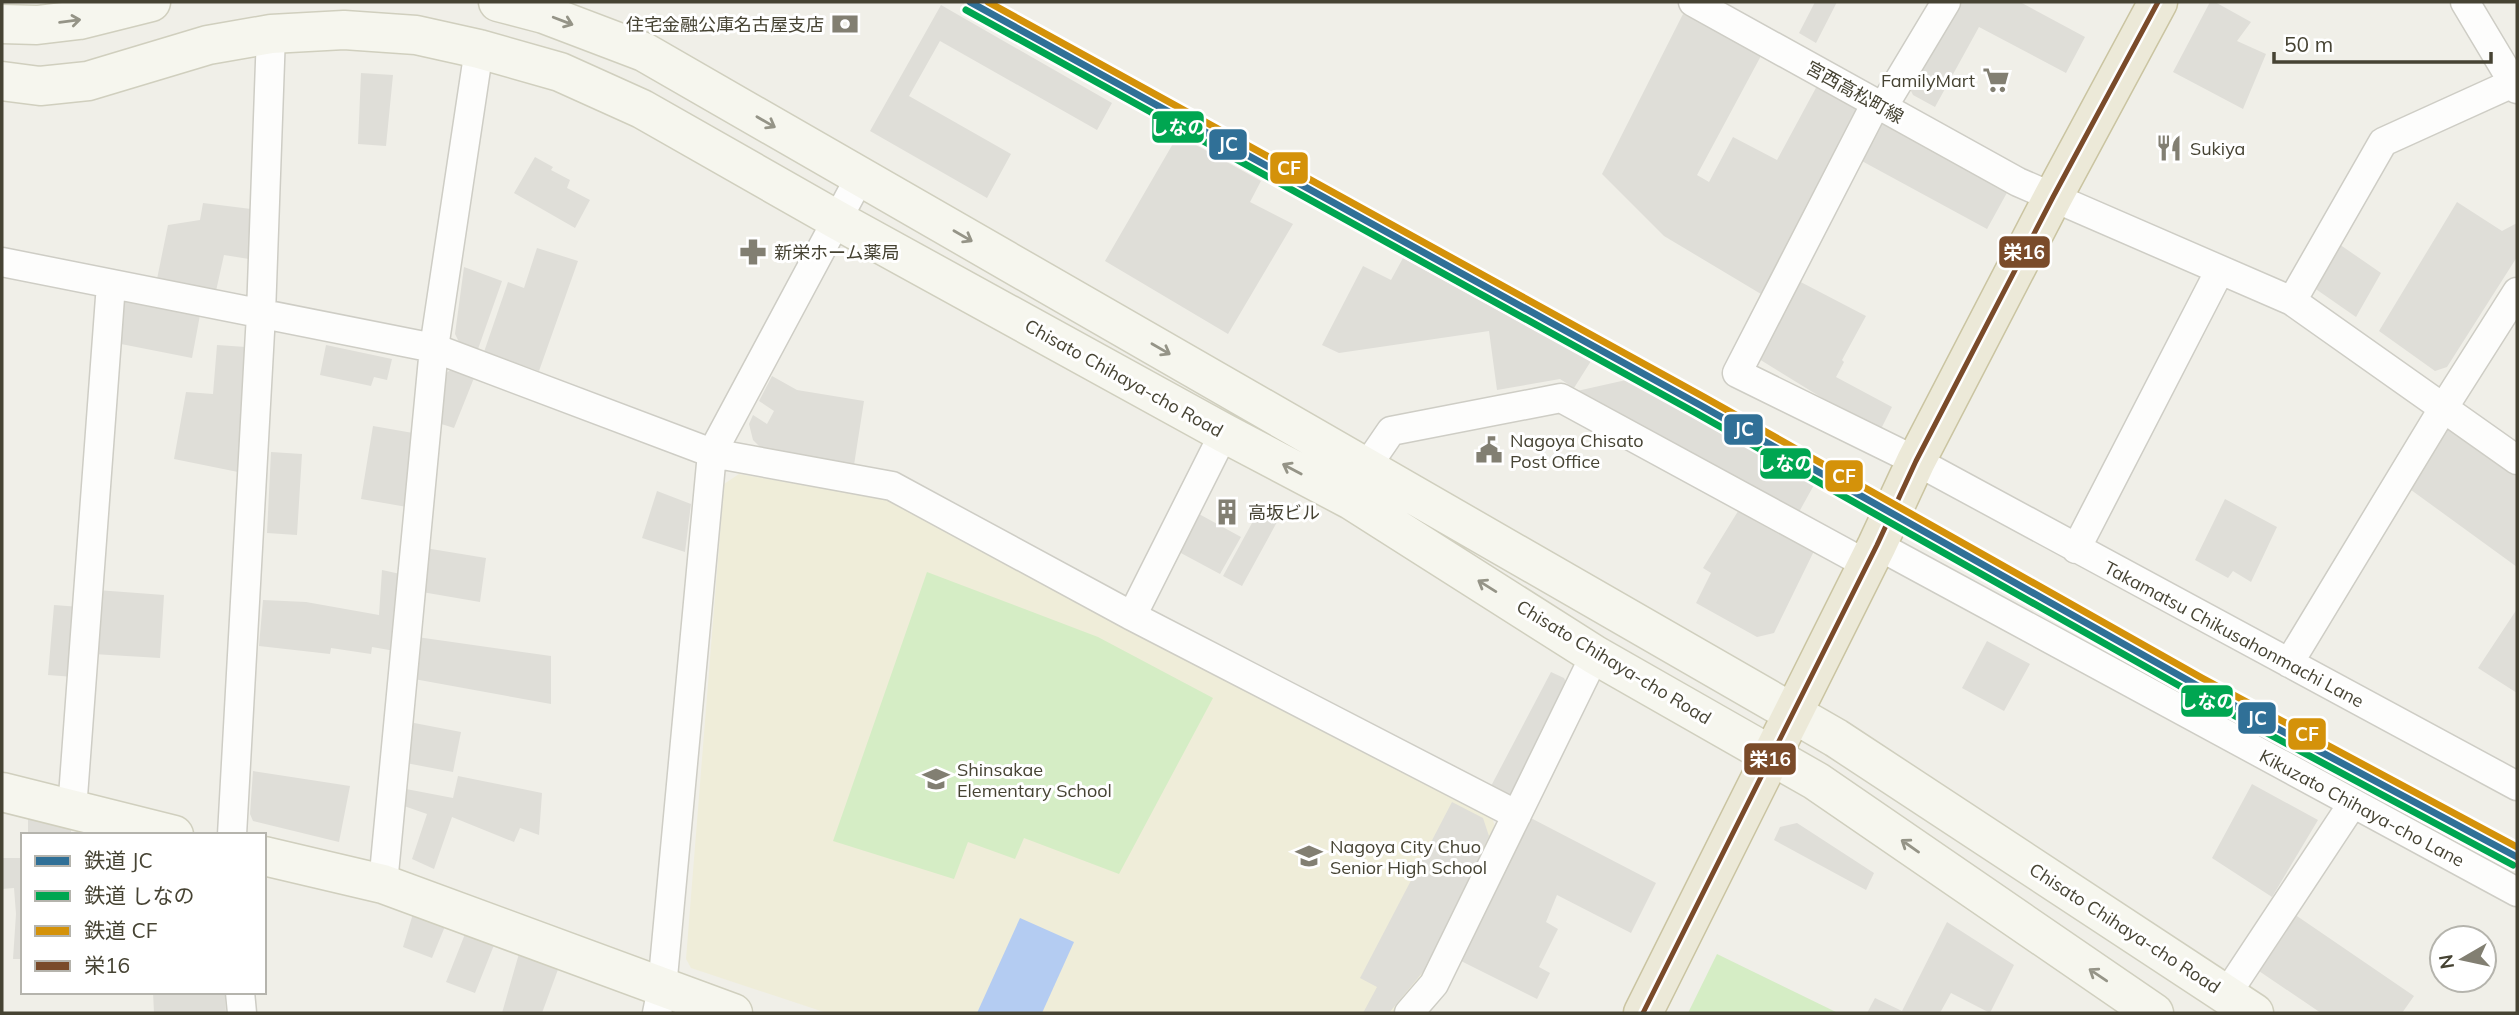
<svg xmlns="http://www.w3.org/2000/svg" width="2519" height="1015" viewBox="0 0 2519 1015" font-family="Mulish,'Noto Sans JP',sans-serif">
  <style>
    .education { fill: #efedd9 }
    .green { fill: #d5edc5 }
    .parking { fill: #dfded8 }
    .water { fill: #b4ccf2 }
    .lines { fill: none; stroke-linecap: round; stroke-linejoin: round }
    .street-casing { stroke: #cecdc5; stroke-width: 31 }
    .secondary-casing { stroke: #d0cfbe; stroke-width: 41 }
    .highway-casing { stroke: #cac4a1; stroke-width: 41 }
    .street { stroke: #fdfdfc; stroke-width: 28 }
    .secondary { stroke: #f6f6ee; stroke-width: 38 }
    .highway { stroke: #ece9d8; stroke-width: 38 }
    .bus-1-casing { stroke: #fff; stroke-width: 10 }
    .bus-1 { stroke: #7a4b2a; stroke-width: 5 }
    .rail-1-casing { stroke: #fff; stroke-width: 12 }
    .rail-2-casing { stroke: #fff; stroke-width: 12 }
    .rail-3-casing { stroke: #fff; stroke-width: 12 }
    .rail-1 { stroke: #307097; stroke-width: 7 }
    .rail-2 { stroke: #00a651; stroke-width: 7 }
    .rail-3 { stroke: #d4920a; stroke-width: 7 }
    .oneway { stroke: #959487 }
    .labels { text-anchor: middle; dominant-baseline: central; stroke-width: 6; stroke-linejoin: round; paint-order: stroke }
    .poi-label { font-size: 18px; fill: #464333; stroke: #fff; text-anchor: start }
    .street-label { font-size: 18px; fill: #464333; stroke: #fff }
    .line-badge { stroke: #fff; stroke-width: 2.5 }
    .badge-label { font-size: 19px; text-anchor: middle; font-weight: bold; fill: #fff }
  </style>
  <rect width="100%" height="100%" fill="#f0efe8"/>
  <path class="education" d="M739,474L887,499L1491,814L1497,833L1432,970L1395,1013H827L691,968L686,959L724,484Z"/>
  <path class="green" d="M927,572L1098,637L1213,698L1119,874L1024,838L1015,859L968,842L954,879L833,841Z
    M1717,954L1838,1013H1688Z"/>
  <path class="parking" d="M1815,2H1837L1816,43L1799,33Z
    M1956,2H2020L2085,37L2066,73L1979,27L1935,107L1913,95L1909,87Z
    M2210,2H2215L2251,22L2237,41L2266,54L2243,109L2173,72Z
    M941,5L1112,103L1097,130L940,41L909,96L1011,154L987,198L870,131Z
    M1683,14L1762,54L1697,175L1709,182L1733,137L1777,160L1818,84L1860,105L1766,297L1664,236L1602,174Z
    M361,73L393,75L386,146L358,144Z
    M1895,122L2009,189L1987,229L1860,160L1880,125Z
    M1178,135L1261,181L1250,202L1293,224L1228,334L1105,261Z
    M535,157L553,167L551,170L570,180L567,188L590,200L575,228L514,193Z
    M2457,202L2502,231L2517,223V257L2447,367L2435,371L2379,331Z
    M203,203L251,209L249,259L224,255L216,291L157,279L168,225L200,220Z
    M2336,242L2381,273L2356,317L2310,285Z
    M537,248L578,261L539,371L484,352L508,282L524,288Z
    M1403,258L1591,361L1574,388L1560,379L1497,390L1489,331L1339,353L1322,345L1363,266L1391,280Z
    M464,267L502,281L478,349L460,344L455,334Z
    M1793,278L1866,316L1842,360L1844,362L1836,377L1892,407L1879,433L1759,359Z
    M124,300L200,315L192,358L116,343L118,309Z
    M217,345L246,347L238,472L174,459L186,392L213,394Z
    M326,345L392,359L387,380L374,377L371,386L320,375Z
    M453,368L474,378L454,428L435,422L437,380Z
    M772,376L797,390L864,401L854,465L761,448L753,440L749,424L753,415L767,424L774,411L759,401Z
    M1626,380L1814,485L1799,512L1577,391Z
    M373,426L413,433L407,507L361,499Z
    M2453,427L2517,473V567L2407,487L2442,431Z
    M271,452L302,454L297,535L267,533Z
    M657,491L691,504L685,552L642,538Z
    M2225,499L2277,527L2251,582L2233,571L2228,578L2195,560Z
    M1740,508L1815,549L1774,633L1757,637L1696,603L1711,573L1703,568Z
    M1258,512L1277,522L1242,586L1223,576Z
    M1199,514L1241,537L1220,574L1179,552Z
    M425,548L486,558L480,602L422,592Z
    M382,570L405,575L395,651L372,647L371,654L331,648L330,654L259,646L263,600L306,602L379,615Z
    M97,590L164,595L160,658L93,654Z
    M54,605L80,607L74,677L48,675Z
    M2517,609V693L2478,668Z
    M417,637L551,656V704L414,679Z
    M1987,641L2030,664L2004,711L1962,688Z
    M1551,672L1564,678L1569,689L1516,793L1502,795L1490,788Z
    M409,722L461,732L453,772L406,763Z
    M253,771L350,786L339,842L253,821L250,814Z
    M458,776L542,793L539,835L520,828L514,842L452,817L434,869L412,859L427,814L404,806L406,789L453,798Z
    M2252,784L2318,820L2272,897L2212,858Z
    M1452,802L1483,818L1489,836L1427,967L1389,1013H1363L1377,987L1360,978Z
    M28,815L71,825V835H28Z
    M1525,815L1656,883L1631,933L1557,895L1546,922L1558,929L1539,967L1550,973L1537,999L1455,958Z
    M1797,823L1874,873L1866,890L1774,840L1780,827Z
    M2,858H23V959H13L16,914L14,888L2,889Z
    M415,907L448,919L432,958L403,947Z
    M2294,914L2414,996L2402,1013H2321L2256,969Z
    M1947,922L2014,965L1990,1013L1951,993L1940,1013H1867L1875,998L1902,1011Z
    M467,929L496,940L475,993L446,982Z
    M520,950L560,964L542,1013H502Z
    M153,992H225L226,1013H154Z"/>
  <path class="water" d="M1020,918L1074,942L1042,1013H977Z"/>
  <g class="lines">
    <g class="street-casing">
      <path id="street" d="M1693,2L2018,182L2292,301L2517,460
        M2465,2L2517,89
        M1876,103L1737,373L1916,461L2517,786
        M1883,107L1946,2
        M2,262L434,348L712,453L892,486L1132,616L1517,815
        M2292,301L2383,142L2513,83
        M1367,466L1391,431L1561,398L1866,564
        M1877,545L2517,892
        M2076,549L2220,270
        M1132,616L1224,433
        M2289,663L2444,407L2517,292
        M72,810L111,284
        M232,835L261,314L271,34
        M383,884L434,348L479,49
        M240,992L242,1013
        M2226,995L2353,803
        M657,1013L662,988L712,453L860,177
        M1409,1013L1434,984L1595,655"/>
    </g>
    <g class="secondary-casing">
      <path id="secondary" d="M498,2L544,14L644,52L1836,738L2254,1013
        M2,24L37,25L79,20L151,2
        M2,81L40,86L88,81L208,45L271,34L344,30L416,35L479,49L560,72L642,109L837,220L1224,433L1351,500L1595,655L1816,781L2154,1013
        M2,792L174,835
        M264,856L383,884L733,1013"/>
    </g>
    <g class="highway-casing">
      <path id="highway" d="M1643,1013L1877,545L1916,461L2053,197L2158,2"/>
    </g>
    <use href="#street" class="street"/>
    <use href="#secondary" class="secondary"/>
    <use href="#highway" class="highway"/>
    <g class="bus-1-casing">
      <path id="bus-1" d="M1643,1013L1877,545L1916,461L2053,197L2158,2"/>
    </g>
    <use href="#bus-1" class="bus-1"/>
    <g class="rail-1-casing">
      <path id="rail-1" d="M970,2L1700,405L2198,686L2517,857"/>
    </g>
    <g class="rail-2-casing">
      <path id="rail-2" d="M966,10L1696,413L2194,694L2513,865"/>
    </g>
    <g class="rail-3-casing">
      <path id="rail-3" d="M988,2L1704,397L2202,678L2517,847"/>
    </g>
    <use href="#rail-1" class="rail-1"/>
    <use href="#rail-2" class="rail-2"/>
    <use href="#rail-3" class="rail-3"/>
  </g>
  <defs><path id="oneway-shaft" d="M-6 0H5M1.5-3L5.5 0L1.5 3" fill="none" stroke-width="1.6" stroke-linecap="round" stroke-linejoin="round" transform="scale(1.75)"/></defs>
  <g class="oneway">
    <use href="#oneway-shaft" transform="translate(70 21) rotate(-7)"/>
    <use href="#oneway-shaft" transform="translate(563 21) rotate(21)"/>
    <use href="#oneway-shaft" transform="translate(766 122) rotate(30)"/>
    <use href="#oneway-shaft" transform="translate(963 236) rotate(30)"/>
    <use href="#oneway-shaft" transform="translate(1161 349) rotate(30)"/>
    <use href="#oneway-shaft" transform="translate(1292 469) rotate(-152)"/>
    <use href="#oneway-shaft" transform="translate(1487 586) rotate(-148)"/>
    <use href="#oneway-shaft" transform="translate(1910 846) rotate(-145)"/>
    <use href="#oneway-shaft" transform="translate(2098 975) rotate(-146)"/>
  </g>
  <defs>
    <g id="bank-bare" transform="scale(2.1)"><path d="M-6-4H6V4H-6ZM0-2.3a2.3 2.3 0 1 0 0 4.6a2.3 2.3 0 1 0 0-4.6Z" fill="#827f72" stroke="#fff" stroke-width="2.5" paint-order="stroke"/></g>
    <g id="supermarket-bare" transform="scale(2.1)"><path d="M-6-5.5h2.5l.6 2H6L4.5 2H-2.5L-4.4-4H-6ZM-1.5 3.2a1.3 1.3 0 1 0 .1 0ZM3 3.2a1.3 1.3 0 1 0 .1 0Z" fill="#827f72" stroke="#fff" stroke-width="2.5" paint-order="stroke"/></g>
    <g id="restaurant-bare" transform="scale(2.1)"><path d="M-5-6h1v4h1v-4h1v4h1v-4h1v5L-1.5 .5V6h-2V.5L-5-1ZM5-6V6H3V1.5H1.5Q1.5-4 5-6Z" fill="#827f72" stroke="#fff" stroke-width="2.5" paint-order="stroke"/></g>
    <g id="pharmacy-bare" transform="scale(2.1)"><path d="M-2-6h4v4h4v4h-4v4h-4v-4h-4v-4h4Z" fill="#827f72" stroke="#fff" stroke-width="2.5" paint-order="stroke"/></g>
    <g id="civic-bare" transform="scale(2.1)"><path d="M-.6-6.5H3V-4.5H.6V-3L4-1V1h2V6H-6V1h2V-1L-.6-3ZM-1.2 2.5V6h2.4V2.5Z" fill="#827f72" stroke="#fff" stroke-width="2.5" paint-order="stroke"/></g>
    <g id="building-bare" transform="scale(2.1)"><path d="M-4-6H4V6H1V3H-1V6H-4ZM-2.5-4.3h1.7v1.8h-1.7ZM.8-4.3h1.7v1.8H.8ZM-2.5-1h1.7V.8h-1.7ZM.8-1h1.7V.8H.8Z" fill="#827f72" stroke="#fff" stroke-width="2.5" paint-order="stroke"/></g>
    <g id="school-bare" transform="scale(2.1)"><path d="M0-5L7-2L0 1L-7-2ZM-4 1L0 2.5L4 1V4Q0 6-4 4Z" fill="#827f72" stroke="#fff" stroke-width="2.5" paint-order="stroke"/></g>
  </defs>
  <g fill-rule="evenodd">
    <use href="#bank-bare" x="845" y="24"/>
    <use href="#supermarket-bare" x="1996" y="80"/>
    <use href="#restaurant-bare" x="2169" y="148"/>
    <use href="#pharmacy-bare" x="753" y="252"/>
    <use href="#civic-bare" x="1489" y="450"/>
    <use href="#building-bare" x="1227" y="512"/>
    <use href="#school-bare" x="936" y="779"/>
    <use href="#school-bare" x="1309" y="856"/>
  </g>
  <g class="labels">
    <g class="poi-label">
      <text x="824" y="24" text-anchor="end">住宅金融公庫名古屋支店</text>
      <text x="1975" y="80" text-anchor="end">FamilyMart</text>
      <text x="2190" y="148">Sukiya</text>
      <text x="774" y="252">新栄ホーム薬局</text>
      <text x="1510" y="440">Nagoya Chisato<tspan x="1510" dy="21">Post Office</tspan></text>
      <text x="1248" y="512">高坂ビル</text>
      <text x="957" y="769">Shinsakae<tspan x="957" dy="21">Elementary School</tspan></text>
      <text x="1330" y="846">Nagoya City Chuo<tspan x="1330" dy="21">Senior High School</tspan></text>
    </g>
    <g class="street-label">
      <text transform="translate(1855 92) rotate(29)">宮西高松町線</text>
      <text transform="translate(1124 378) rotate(29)">Chisato Chihaya-cho Road</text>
      <text transform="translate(2234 634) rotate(28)">Takamatsu Chikusahonmachi Lane</text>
      <text transform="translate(1614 662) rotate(31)">Chisato Chihaya-cho Road</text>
      <text transform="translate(2362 808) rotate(28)">Kikuzato Chihaya-cho Lane</text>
      <text transform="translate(2125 928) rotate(33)">Chisato Chihaya-cho Road</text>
    </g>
  </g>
  <g class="line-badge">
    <rect x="1151" y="110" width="54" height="34" rx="7" fill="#00a651"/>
    <rect x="1208" y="128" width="40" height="33" rx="7" fill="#307097"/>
    <rect x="1269" y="151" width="40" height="34" rx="7" fill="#d4920a"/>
    <rect x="1998" y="235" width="53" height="34" rx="7" fill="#7a4b2a"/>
    <rect x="1723" y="413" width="41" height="33" rx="7" fill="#307097"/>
    <rect x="1759" y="447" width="53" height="33" rx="7" fill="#00a651"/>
    <rect x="1824" y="459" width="40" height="34" rx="7" fill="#d4920a"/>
    <rect x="2180" y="684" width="54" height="34" rx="7" fill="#00a651"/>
    <rect x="2237" y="701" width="40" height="34" rx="7" fill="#307097"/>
    <rect x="2287" y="717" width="40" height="34" rx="7" fill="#d4920a"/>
    <rect x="1743" y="742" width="54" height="34" rx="7" fill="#7a4b2a"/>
  </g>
  <g class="badge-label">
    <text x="1178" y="134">しなの</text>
    <text x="1228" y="151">JC</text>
    <text x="1289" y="175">CF</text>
    <text x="2024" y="259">栄16</text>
    <text x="1744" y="436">JC</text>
    <text x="1785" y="470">しなの</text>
    <text x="1844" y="483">CF</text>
    <text x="2207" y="708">しなの</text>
    <text x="2257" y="725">JC</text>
    <text x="2307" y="741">CF</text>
    <text x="1770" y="766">栄16</text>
  </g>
  <rect width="2519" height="1015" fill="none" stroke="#464333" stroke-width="7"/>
  <rect x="21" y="833" width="245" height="161" fill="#ffffff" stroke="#b5b4ad" stroke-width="2"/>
  <rect x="35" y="856" width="35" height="10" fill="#307097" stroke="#b5b4ad" stroke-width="2"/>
  <text x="84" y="868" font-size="21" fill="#464333">鉄道 JC</text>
  <rect x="35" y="891" width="35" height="10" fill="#00a651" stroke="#b5b4ad" stroke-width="2"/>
  <text x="84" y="903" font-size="21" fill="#464333">鉄道 しなの</text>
  <rect x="35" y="926" width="35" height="10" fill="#d4920a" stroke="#b5b4ad" stroke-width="2"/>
  <text x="84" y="938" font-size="21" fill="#464333">鉄道 CF</text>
  <rect x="35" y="961" width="35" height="10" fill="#7a4b2a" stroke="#b5b4ad" stroke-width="2"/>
  <text x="84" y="973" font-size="21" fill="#464333">栄16</text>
  <g transform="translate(2463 959) rotate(261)"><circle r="33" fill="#ffffff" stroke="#b5b4ad" stroke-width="2"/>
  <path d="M0-5L12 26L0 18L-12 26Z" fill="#827f72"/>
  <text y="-10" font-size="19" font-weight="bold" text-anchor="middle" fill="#464333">N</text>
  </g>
  <path d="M2274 52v10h217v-10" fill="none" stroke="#464333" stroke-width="3.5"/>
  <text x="2284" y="52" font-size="21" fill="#464333" stroke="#ffffff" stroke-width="5" paint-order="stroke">50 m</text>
</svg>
